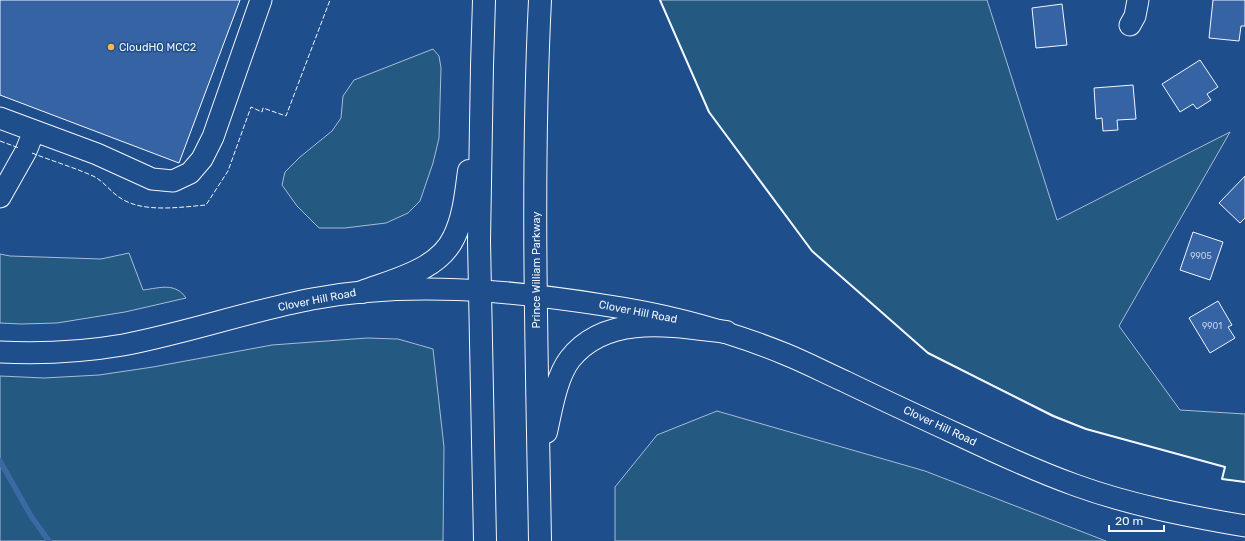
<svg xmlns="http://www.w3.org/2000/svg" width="1245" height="541" viewBox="0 0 1245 541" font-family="Rubik,sans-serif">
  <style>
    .green { fill: #245a82; stroke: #a8bbd7 }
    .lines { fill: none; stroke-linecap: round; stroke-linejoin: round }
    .stream { stroke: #3b69a3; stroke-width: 5.5 }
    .building { fill: #3563a3; stroke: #f2f6ff }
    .minor-casing { stroke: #f2f6ff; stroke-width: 23 }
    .highway-casing { stroke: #f2f6ff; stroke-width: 24 }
    .minor { stroke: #1f4e8c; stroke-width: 21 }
    .highway { stroke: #1f4e8c; stroke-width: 22 }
    .fence { stroke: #f2f6ff; stroke-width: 1; stroke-dasharray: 5 2; stroke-linecap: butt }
    .wall { stroke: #f2f6ff; stroke-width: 2 }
    .poi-dot { fill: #ffb74d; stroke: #1f4e8c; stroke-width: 1.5 }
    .labels { text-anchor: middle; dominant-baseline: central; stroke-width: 3; stroke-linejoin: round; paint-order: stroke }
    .number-label { font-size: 9px; fill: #c3d1e8 }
    .poi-label { font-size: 11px; fill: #f2f6ff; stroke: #1f4e8c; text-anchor: start }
    .street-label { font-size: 11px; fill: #f2f6ff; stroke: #1f4e8c }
  </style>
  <rect width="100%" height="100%" fill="#1f4e8c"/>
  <path class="green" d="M660,0H987L1057,220L1230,132L1119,326L1180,410L1245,414V482L1222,479L1225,467L1086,429L1053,415L928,353L812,251L709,112Z
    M433,49L439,56L441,68L439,138L433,163L420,201L408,213L386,223L345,228H319L297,206L282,185L285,172L300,157L332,131L341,118L343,96L354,80Z
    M129,253L143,290C160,288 175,282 186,298L125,312L57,323L21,324L0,323V254L10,256L101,259Z
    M367,338L398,339L433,349L444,447L443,541H0V376L44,378L99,375L153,367L272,345Z
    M717,411L925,471L1106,541H615V487L657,435Z"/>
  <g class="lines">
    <path class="stream" d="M0,461L31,516L49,541"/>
  </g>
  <path class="building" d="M0,0H240L179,163L0,95Z
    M1213,0H1245V26H1241L1239,41L1209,38Z
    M1062,4L1067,45L1036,48L1032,8Z
    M1200,60L1218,87L1207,94L1211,100L1197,109L1193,104L1180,112L1162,84Z
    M1133,85L1136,119L1117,120L1118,130L1103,131L1102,118L1096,119L1094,88Z
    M1245,176V218L1240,223L1219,203Z
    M1193,232L1223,242L1210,280L1180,270Z
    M1218,301L1232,325L1228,327L1235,338L1210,353L1189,318Z"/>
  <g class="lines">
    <g class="minor-casing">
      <path id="minor" d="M1130,25L1135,16L1138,0
        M0,118L97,154L152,179L173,181L190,173L202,159L213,137L261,0
        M0,197L26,151L34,131
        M0,352C41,354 82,352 123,345C187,333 249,311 312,299C406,281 509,290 603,305C666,314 726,330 785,354C805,362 824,372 844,381C883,400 922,418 961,436C999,454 1036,471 1075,485C1130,505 1187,516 1245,526"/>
    </g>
    <g class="highway-casing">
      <path id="highway" d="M484,0L482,66L479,241L485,541
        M540,0C531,180 537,361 540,541
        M362,292C394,280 439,270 454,237C464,217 466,193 469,171
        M546,432C551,410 556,377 570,359C607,312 675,326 726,332"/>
    </g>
    <use href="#minor" class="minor"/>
    <use href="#highway" class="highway"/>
    <path class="fence" d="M0,141L19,148
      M32,153C52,161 73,167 93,176C104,181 111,193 122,199C144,213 182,207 206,205L228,171L251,107L262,112L263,108L286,116L330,0"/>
    <path class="wall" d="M660,0L709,112L812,251L928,353L1053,416L1086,429L1225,467L1222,479L1245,482"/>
  </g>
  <circle class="poi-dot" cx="111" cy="47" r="4"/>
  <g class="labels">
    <g class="number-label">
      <text x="1201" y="256">9905</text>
      <text x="1212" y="326">9901</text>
    </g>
    <g class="poi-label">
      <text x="119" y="47">CloudHQ MCC2</text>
    </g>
    <g class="street-label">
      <text transform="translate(536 270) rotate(-90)">Prince William Parkway</text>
      <text transform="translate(317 300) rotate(-11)">Clover Hill Road</text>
      <text transform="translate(638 312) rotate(11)">Clover Hill Road</text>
      <text transform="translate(940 426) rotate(25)">Clover Hill Road</text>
    </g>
  </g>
  <path d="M1109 525v6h55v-6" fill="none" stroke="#f2f6ff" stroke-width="2"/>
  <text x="1115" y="525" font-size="12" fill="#f2f6ff" stroke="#1f4e8c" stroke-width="3" paint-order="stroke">20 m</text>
</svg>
